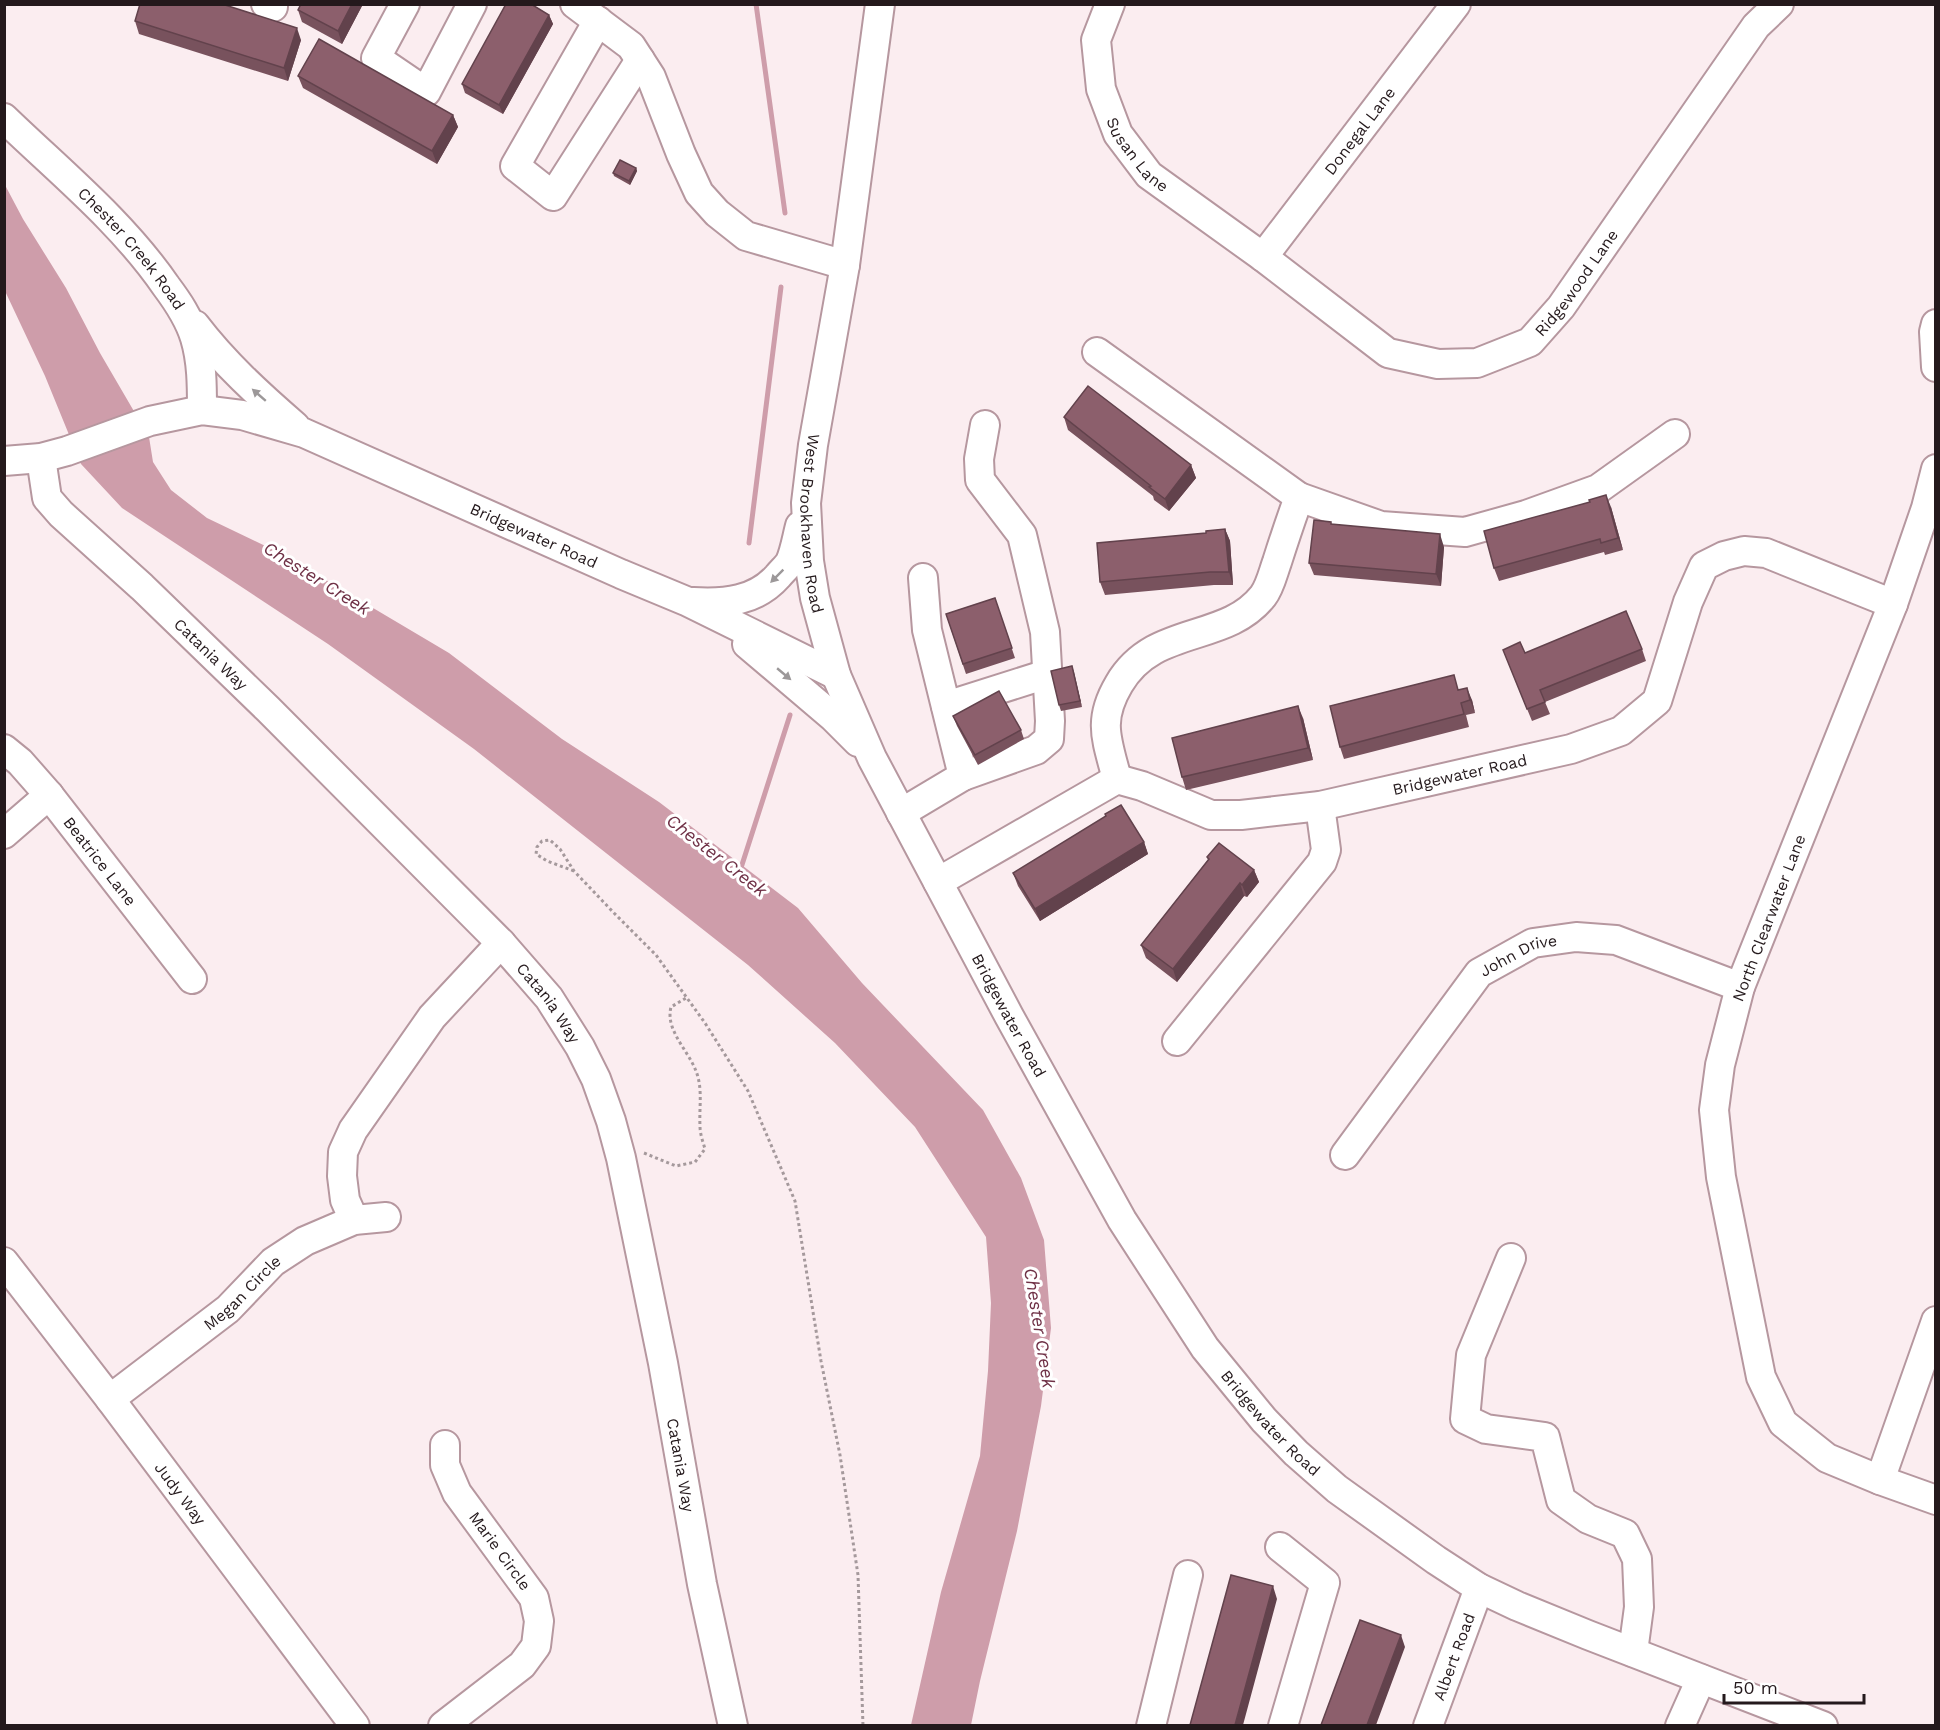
<svg xmlns="http://www.w3.org/2000/svg" width="1940" height="1730" viewBox="0 0 1940 1730" font-family="'Work Sans',sans-serif">
  <style>
    .water { fill: #ce9daa }
    .lines { fill: none; stroke-linecap: round; stroke-linejoin: round }
    .stream { stroke: #ce9daa; stroke-width: 5 }
    .minor-casing { stroke: #b6979f; stroke-width: 32 }
    .path { stroke: #a5999c; stroke-width: 3; stroke-dasharray: 3 3; stroke-linecap: butt }
    .minor { stroke: #fff; stroke-width: 28 }
    .wall { fill: #78525d }
    .shaded-wall { fill: #62424c }
    .building { fill: #8c5f6c; stroke: #62424c; stroke-width: 1.5 }
    .oneway { fill: #9c9899 }
    .labels { text-anchor: middle; dominant-baseline: central; stroke-width: 6; stroke-linejoin: round; paint-order: stroke }
    .street-label { font-size: 16px; fill: #24191c; stroke: #fff }
    .water-label { font-size: 18px; font-style: italic; fill: #6f3146; stroke: #fff }
  </style>
  <rect width="100%" height="100%" fill="#fbedf0"/>
  <path class="water" d="M5,185L23,219L66,288L100,353L149,437L153,462L171,490L207,518L282,554L449,653L562,739L659,802L798,908L862,983L983,1110L1021,1178L1044,1240L1051,1328L1041,1406L1017,1531L980,1681L971,1725H911L941,1592L980,1456L988,1371L991,1303L986,1237L915,1127L835,1043L748,965L474,749L328,644L122,508L81,464L45,376L5,291Z"/>
  <g class="lines">
    <path class="stream" d="M756,4L785,213
      M749,543L781,287
      M740,871L790,715"/>
    <g class="minor-casing">
      <g id="minor">
        <path d="M266,4L273,7V4"/>
        <path d="M405,4L376,58L426,92L472,4"/>
        <path d="M575,4L631,46L651,77L681,154L699,193L717,213L746,236L845,265"/>
        <path id="s1" d="M880,4L845,265L813,445L806,503L809,561L815,598L836,675L872,758L1009,1016L1122,1220L1205,1348L1264,1420L1296,1453L1337,1489L1436,1560L1479,1588L1517,1606L1588,1635L1823,1726"/>
        <path id="s2" d="M1110,4L1096,40L1101,89L1118,134L1149,175L1263,257L1388,353L1438,364L1477,363L1530,342L1561,307L1756,26L1779,4"/>
        <path d="M598,21L515,166L553,196L640,60"/>
        <path id="s3" d="M4,118C60,172 122,222 166,286C178,302 189,318 195,338C202,361 202,386 202,410"/>
        <path id="s4" d="M1263,257L1456,4"/>
        <path d="M1936,324L1934,332L1936,367"/>
        <path d="M195,325C224,363 259,395 295,426"/>
        <path d="M1097,352L1299,497C1291,519 1284,540 1277,562C1273,573 1270,587 1263,596C1225,644 1154,624 1119,684C1097,721 1107,740 1117,779"/>
        <path id="s5" d="M41,458L47,498L61,514L142,587L268,709L501,943L549,998L580,1047L596,1079L611,1121L621,1158L663,1363L702,1584L733,1726"/>
        <path id="s6" d="M4,461L41,458L67,451L150,421L202,410L242,415L304,433L621,574L686,601L836,675"/>
        <path d="M1936,469L1926,508L1893,604L1740,987L1720,1065L1714,1110L1721,1177L1761,1377L1783,1423L1827,1458L1880,1480L1936,1500"/>
        <path d="M1299,497L1381,526L1465,532L1526,515L1598,489L1675,434"/>
        <path d="M693,602C725,604 756,601 778,576C782,571 787,567 790,562C795,551 797,537 800,526"/>
        <path d="M747,644L833,717L858,742"/>
        <path d="M946,706L1047,674"/>
        <path id="s7" d="M4,749L20,762L49,795L192,979"/>
        <path d="M963,776L1036,750L1049,739L1050,721L1045,632L1022,535L980,480L979,459L985,425"/>
        <path d="M901,813L963,776L927,630L923,578"/>
        <path d="M4,834L49,795"/>
        <path id="s8" d="M938,882L1117,779L1142,786L1211,815H1241L1320,806L1571,749L1621,731L1657,701L1688,602L1704,566L1724,556L1744,551L1766,553L1893,604"/>
        <path d="M1177,1041L1322,862L1326,850L1320,806"/>
        <path id="s9" d="M1345,1155L1479,973L1533,943L1576,937L1616,940L1740,987"/>
        <path d="M354,1220L345,1200L342,1176L343,1152L353,1130L432,1017L501,943"/>
        <path d="M1511,1258L1471,1355L1465,1419L1486,1429L1545,1437L1561,1500L1588,1519L1625,1534L1637,1559L1639,1607L1633,1652"/>
        <path id="s10" d="M4,1262L110,1399L355,1726"/>
        <path id="s11" d="M110,1399L228,1309L273,1262L305,1241L354,1220L386,1217"/>
        <path d="M1880,1480L1936,1321"/>
        <path d="M1280,1547L1325,1583L1283,1726"/>
        <path d="M443,1726L522,1665L536,1646L539,1621L534,1598L457,1493L445,1465V1445"/>
        <path d="M1151,1726L1188,1575"/>
        <path id="s12" d="M1428,1726L1479,1588"/>
        <path d="M1680,1726L1701,1679"/>
      </g>
    </g>
    <path class="path" d="M574,871L547,861L536,854L537,847L542,841L550,840L560,849L574,871L614,913L656,955L705,1023L748,1091L795,1201L821,1361L840,1455L858,1575L863,1726
      M644,1153L676,1166L695,1162L705,1149C703,1142 700,1134 700,1126C699,1107 703,1089 696,1071C688,1050 665,1030 671,1007L686,998"/>
    <use href="#minor" class="minor"/>
  </g>
  <path class="wall" d="M301,4H363L342,44L302,22L298,10Z
    M549,15L553,24L503,114L465,93L462,84Z
    M135,21L301,40L288,81L139,34Z
    M298,76L453,115L458,127L437,164L303,88Z
    M636,168L637,171L630,185L614,176L613,173Z
    M1064,417L1191,465L1196,478L1169,511L1154,500L1153,496L1068,430Z
    M1611,507L1623,550L1605,555L1604,552L1499,581L1494,568Z
    M1332,524L1444,547L1441,586L1314,575L1309,563Z
    M1225,529L1230,541L1233,585H1214L1105,595L1100,582Z
    M995,598L1015,658L966,674L946,614Z
    M1642,649L1646,661L1545,702L1550,714L1532,721L1503,650L1525,653Z
    M1072,666L1082,707L1061,711L1059,705Z
    M1459,690L1472,700L1475,713L1466,715L1469,727L1344,759L1340,747Z
    M953,716L1021,730L1024,739L978,765L957,726Z
    M1303,718L1313,760L1186,790L1182,777Z
    M1144,842L1148,854L1040,921L1018,886L1013,873Z
    M1207,857L1254,870L1259,882L1247,897L1244,896L1177,982L1146,958L1141,945L1208,860Z"/>
  <path class="shaded-wall" d="M352,4H363L342,44L338,31Z
    M549,15L553,24L503,114L499,105Z
    M297,28L301,40L288,81L284,68Z
    M453,115L458,127L437,164L432,151Z
    M636,168L637,171L630,185L629,181Z
    M1191,465L1196,478L1169,511L1165,499Z
    M1606,495L1611,507L1623,550L1618,538Z
    M1225,529L1230,541L1233,585L1229,572Z
    M1440,534L1444,547L1441,586L1436,574Z
    M1072,666L1074,672L1082,707L1080,701Z
    M1467,688L1472,700L1475,713L1470,700Z
    M1298,706L1303,718L1313,760L1308,748Z
    M1144,842L1148,854L1040,921L1035,909Z
    M1254,870L1259,882L1247,897L1242,885Z
    M1240,883L1244,896L1177,982L1173,969Z
    M1273,1586L1277,1599L1243,1725H1235Z
    M1401,1635L1405,1647L1376,1725H1367Z"/>
  <path class="building" d="M140,4H222L297,28L284,68L135,21Z
    M301,4H352L338,31L298,10Z
    M506,4H531L549,15L499,105L462,84Z
    M319,39L453,115L432,151L298,76Z
    M620,160L636,168L629,181L613,173Z
    M1088,386L1191,465L1165,499L1149,487L1151,486L1064,417Z
    M1606,495L1618,538L1601,543L1600,539L1494,568L1484,531L1590,502L1589,500Z
    M1314,520L1331,522V524L1440,534L1436,574L1309,563Z
    M1225,529L1229,572H1210L1100,582L1097,543L1206,533V531Z
    M995,598L1012,648L963,664L946,614Z
    M1626,611L1642,649L1540,690L1545,702L1527,709L1503,650L1520,642L1525,653Z
    M1072,666L1080,701L1059,705L1051,671Z
    M1454,675L1458,690L1467,688L1470,700L1461,703L1464,714L1340,747L1330,706Z
    M999,691L1021,730L975,755L953,716Z
    M1298,706L1308,748L1182,777L1172,738Z
    M1121,805L1144,842L1035,909L1013,873L1106,816L1105,814Z
    M1219,843L1254,870L1242,885L1240,883L1173,969L1141,945L1209,859L1207,857Z
    M1231,1575L1273,1586L1235,1725H1190Z
    M1360,1620L1401,1635L1367,1725H1321Z"/>
  <defs><path id="oneway-solid" d="M-6-.8H1V-3.2L6.5 0L1 3.2V.8H-6Z" transform="scale(1.5)"/></defs>
  <g class="oneway">
    <use href="#oneway-solid" transform="translate(259 395) rotate(-139)"/>
    <use href="#oneway-solid" transform="translate(777 576) rotate(135)"/>
    <use href="#oneway-solid" transform="translate(784 674) rotate(40)"/>
  </g>
  <g class="labels">
    <g class="street-label">
      <text stroke="none"><textPath href="#s4" startOffset="159">Donegal Lane</textPath></text>
      <text stroke="none"><textPath href="#s2" startOffset="164">Susan Lane</textPath></text>
      <text stroke="none"><textPath href="#s3" startOffset="183">Chester Creek Road</textPath></text>
      <text stroke="none"><textPath href="#s2" startOffset="708">Ridgewood Lane</textPath></text>
      <text stroke="none"><textPath href="#s1" startOffset="525">West Brookhaven Road</textPath></text>
      <text stroke="none"><textPath href="#s6" startOffset="562">Bridgewater Road</textPath></text>
      <text stroke="none"><textPath href="#s5" startOffset="267">Catania Way</textPath></text>
      <text stroke="none"><textPath href="#s8" startOffset="560">Bridgewater Road</textPath></text>
      <text stroke="none"><textPath href="#s7" startOffset="148">Beatrice Lane</textPath></text>
      <text transform="translate(1769 918) rotate(-69)">North Clearwater Lane</text>
      <text stroke="none"><textPath href="#s9" startOffset="270">John Drive</textPath></text>
      <text stroke="none"><textPath href="#s5" startOffset="753">Catania Way</textPath></text>
      <text stroke="none"><textPath href="#s1" startOffset="1062">Bridgewater Road</textPath></text>
      <text stroke="none"><textPath href="#s11" startOffset="170">Megan Circle</textPath></text>
      <text stroke="none"><textPath href="#s1" startOffset="1548">Bridgewater Road</textPath></text>
      <text stroke="none"><textPath href="#s5" startOffset="1239">Catania Way</textPath></text>
      <text stroke="none"><textPath href="#s10" startOffset="291">Judy Way</textPath></text>
      <text transform="translate(500 1551) rotate(54)">Marie Circle</text>
      <text stroke="none"><textPath href="#s12" startOffset="74">Albert Road</textPath></text>
    </g>
    <g class="water-label">
      <text transform="translate(317 578) rotate(32)">Chester Creek</text>
      <text transform="translate(717 855) rotate(38)">Chester Creek</text>
      <text transform="translate(1040 1328) rotate(81)">Chester Creek</text>
    </g>
  </g>
  <rect width="1940" height="1730" fill="none" stroke="#24191c" stroke-width="12"/>
  <path d="M1724 1694v9h140v-9" fill="none" stroke="#24191c" stroke-width="3"/>
  <text x="1733" y="1694" font-size="18" fill="#24191c" stroke="#ffffff" stroke-width="4.5" paint-order="stroke">50 m</text>
</svg>
